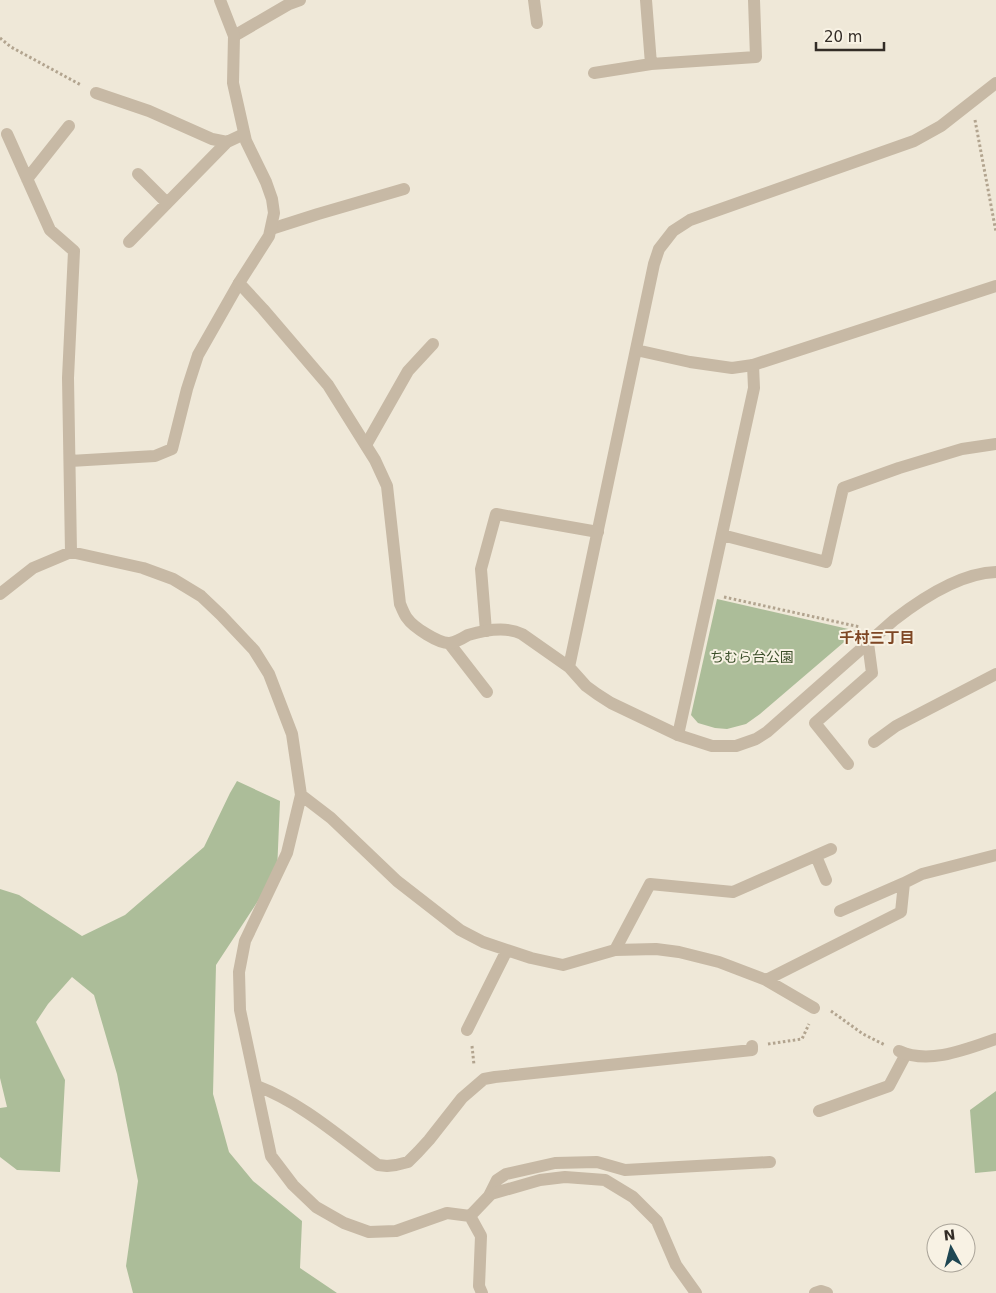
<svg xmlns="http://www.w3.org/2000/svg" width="996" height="1293" viewBox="0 0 996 1293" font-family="'DejaVu Sans','Noto Sans JP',sans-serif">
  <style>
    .green { fill: #acbd99 }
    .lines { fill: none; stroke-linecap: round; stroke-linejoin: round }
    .path { stroke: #b2a48f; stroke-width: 3; stroke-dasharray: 2.5 2.5; stroke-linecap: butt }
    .service { stroke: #c7b9a5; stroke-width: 12 }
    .minor { stroke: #c7b9a5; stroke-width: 12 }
    .tertiary { stroke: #c7b9a5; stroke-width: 12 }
    .labels { text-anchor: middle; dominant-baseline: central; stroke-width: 4; stroke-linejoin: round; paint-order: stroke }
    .park-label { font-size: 14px; fill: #3d502b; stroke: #f8f2e4 }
    .neighbourhood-label { font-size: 15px; font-weight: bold; fill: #7e4623; stroke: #f8f2e4 }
  </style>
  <rect width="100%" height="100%" fill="#efe8d8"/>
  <path class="green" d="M717,599L857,631L760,714L746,724L727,729L715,728L698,723L691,715Z
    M237,781L280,801L277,872L216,965L213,1094L229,1152L253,1181L302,1221L300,1268L337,1293H133L126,1266L138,1181L117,1074L94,995L72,977L48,1004L36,1022L65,1080L60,1172L17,1170L0,1157V1108L7,1107L0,1078V889L19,895L82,936L125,915L204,847L230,793Z
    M996,1091V1171L975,1173L970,1110Z"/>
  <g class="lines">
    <path class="path" d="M0,38L11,47L81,85
      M975,120L996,232
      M724,597L860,627
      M831,1011L863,1034L885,1045
      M768,1044L802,1039L809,1024
      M472,1046L474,1065"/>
    <path class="service" d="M534,0L537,23
      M819,1111L889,1086L906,1054
      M490,1194L497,1180L506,1174L555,1163L597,1162L625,1170L770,1162"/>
    <path class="minor" d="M646,0L651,64L756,57L754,0
      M234,36L289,4L300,0
      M594,73L651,64
      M96,93L149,111L212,139L227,142
      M7,134L50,230L74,251L68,378L71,552
      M138,174L167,203
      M27,179L69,126
      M271,229L318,214L404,189
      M129,242L227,142L244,134
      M366,445L408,371L433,344
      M70,461L155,456L172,449L187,389L198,355L239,283
      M722,535L826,562L843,488L899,468L962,449L996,444
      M0,594L33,568L71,552L143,568L173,579L201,596L221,615L254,650L269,674L292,734L301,795L287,853L245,941L239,972L240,1010L271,1156L293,1185L316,1207L344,1223L369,1232L396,1231L447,1213L470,1216
      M486,631L481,569L496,514L598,532
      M449,643L487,692
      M678,735L754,388L753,365
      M874,742L896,726L996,674
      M848,764L815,723L872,673L868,643
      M301,795L331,818L397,881L460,930L483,942L531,958L563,965L615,950L656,949L679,952L719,962L766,980L901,912L904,883L922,874L996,855
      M816,856L826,880
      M840,911L904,883
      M615,950L650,884L733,892L831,849
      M766,980L814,1008
      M467,1030L507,950
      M899,1051C929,1065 967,1049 996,1039
      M257,1086C302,1103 340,1137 378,1165L387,1166L396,1165L408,1162L418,1152L429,1140L462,1098L484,1079L495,1077L752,1050V1046
      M470,1216L491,1194L540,1180L565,1177L605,1180L633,1197L657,1221L676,1265L696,1293
      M470,1216L481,1236L479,1286L482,1293
      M815,1293L821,1291L827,1293"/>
    <path class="tertiary" d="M220,0L234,36L233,83L246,141L266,182L272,199L274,213L269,236L239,283L263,309L328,385L375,460L387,486L400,604C402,608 404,614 407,618C413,627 439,644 450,643C456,642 463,638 468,635C485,630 506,626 522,634L569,667L586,686L597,694L611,703L678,735L712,746H736L756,739L767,732L894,620C921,599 961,573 996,572
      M636,350L690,362L732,368L753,365L996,286
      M569,667L654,264L659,249L673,231L690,220L914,141L941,126L996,83"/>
  </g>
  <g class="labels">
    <g class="park-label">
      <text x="752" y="657">ちむら台公園</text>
    </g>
    <g class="neighbourhood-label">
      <text x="877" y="638">千村三丁目</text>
    </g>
  </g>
  <g transform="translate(951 1248) rotate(353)"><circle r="24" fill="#f8f2e4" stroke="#a9a398"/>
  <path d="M0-4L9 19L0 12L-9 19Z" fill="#1e4652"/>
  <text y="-8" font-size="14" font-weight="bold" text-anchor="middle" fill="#332c26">N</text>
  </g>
  <path d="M816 42v8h68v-8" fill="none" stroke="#332c26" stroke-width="2.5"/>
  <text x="824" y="42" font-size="15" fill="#332c26" stroke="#f8f2e4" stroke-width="4" paint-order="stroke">20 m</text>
</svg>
